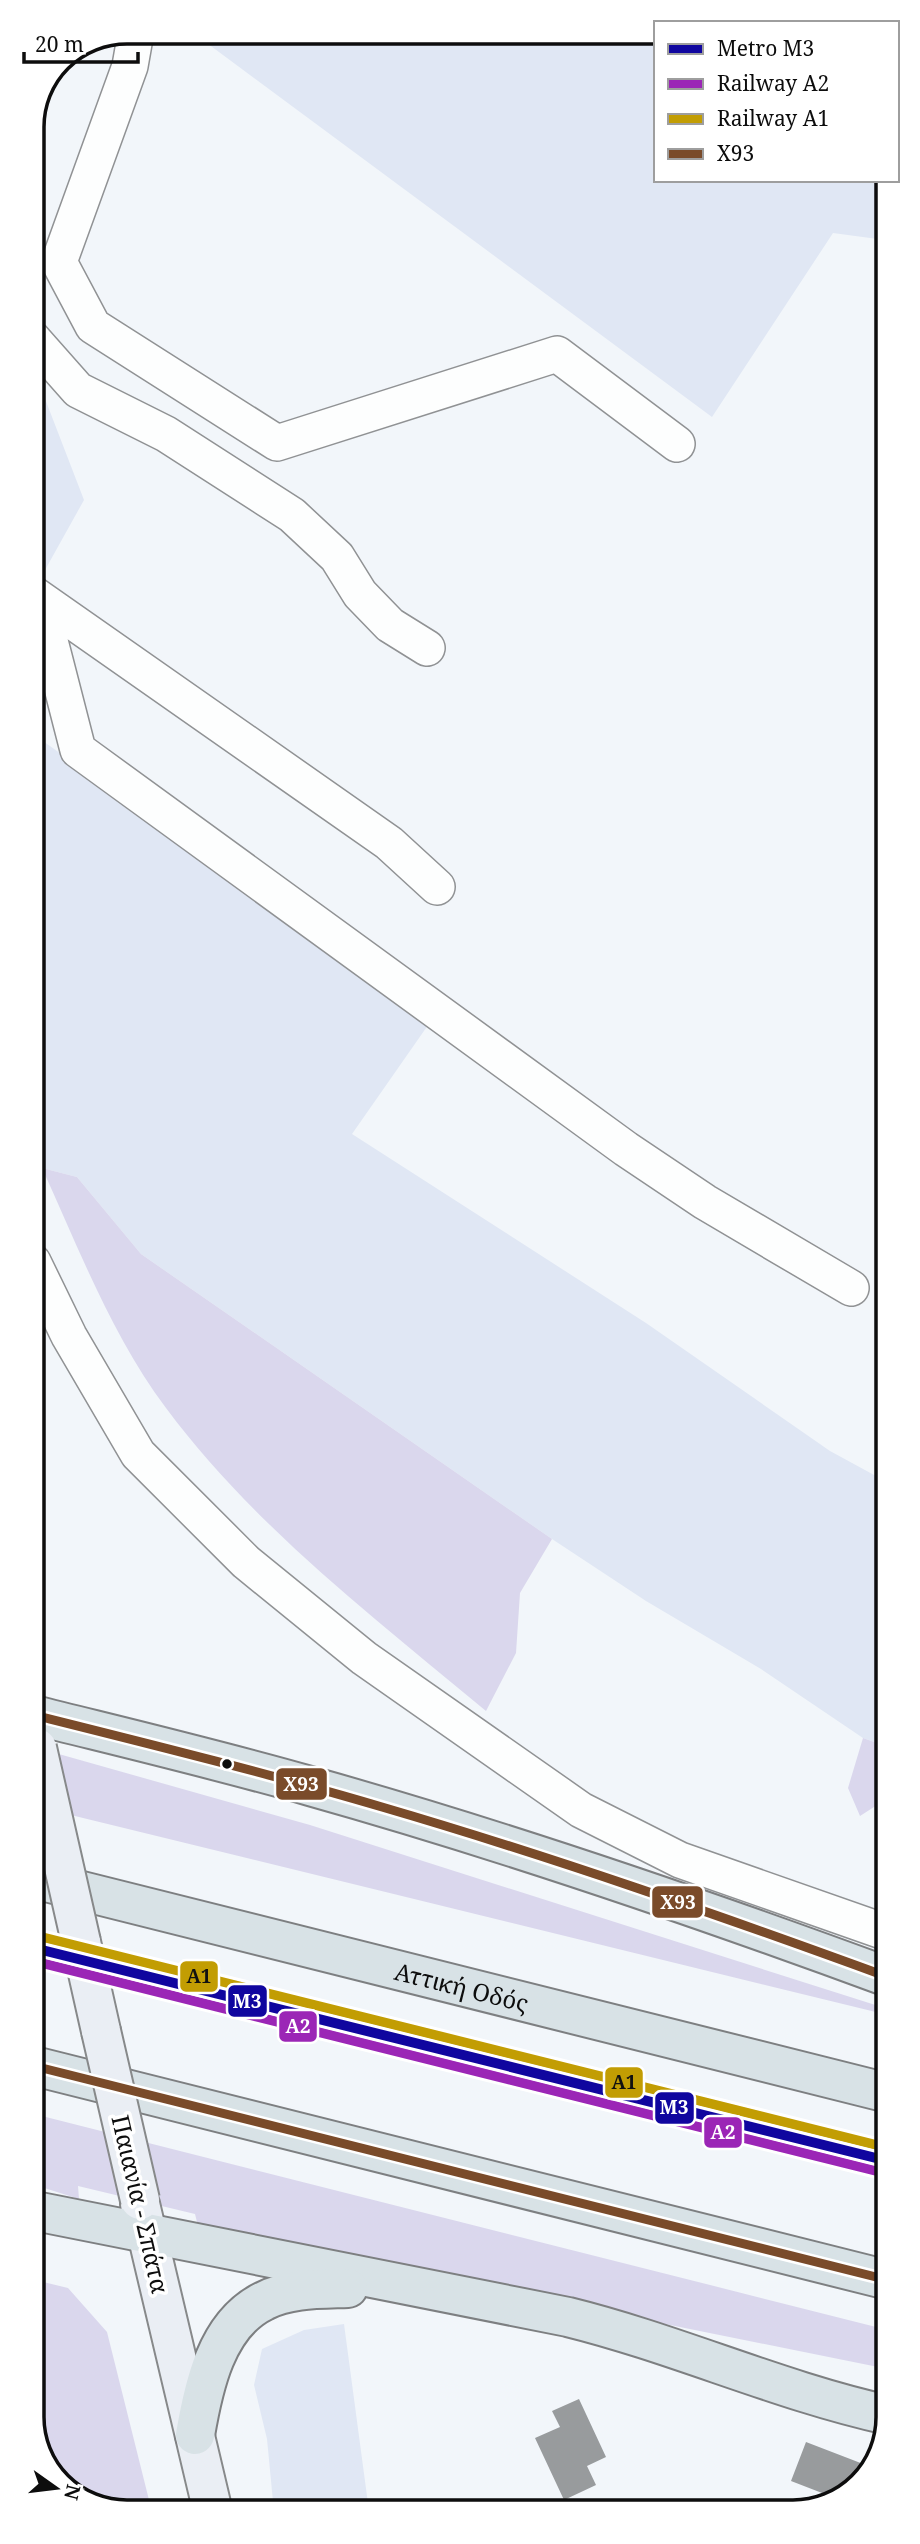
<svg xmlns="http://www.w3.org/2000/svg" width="920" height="2544" viewBox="0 0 920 2544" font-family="'Noto Serif',serif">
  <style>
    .farmland { fill: #e0e7f4 }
    .green { fill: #dad7ed }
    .building { fill: #989b9d }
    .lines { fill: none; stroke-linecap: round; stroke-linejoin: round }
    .street-casing { stroke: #909294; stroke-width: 38 }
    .secondary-casing { stroke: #87898a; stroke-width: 42 }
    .highway-casing { stroke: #7d7f81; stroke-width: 42 }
    .street { stroke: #fdfefe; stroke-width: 35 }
    .secondary { stroke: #eaeef4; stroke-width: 38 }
    .highway { stroke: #d8e2e6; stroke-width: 38 }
    .secondary-bridge-casing { stroke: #87898a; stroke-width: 42; stroke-linecap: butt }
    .secondary-bridge { stroke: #eaeef4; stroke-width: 38 }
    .bus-1-casing { stroke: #fff; stroke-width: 14 }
    .bus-1 { stroke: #7a4b2a; stroke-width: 9 }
    .rail-1-casing { stroke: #fff; stroke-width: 16 }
    .rail-2-casing { stroke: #fff; stroke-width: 16 }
    .rail-1 { stroke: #9b26b6; stroke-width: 10 }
    .rail-2 { stroke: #c29d03; stroke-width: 10 }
    .metro-1-casing { stroke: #fff; stroke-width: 16 }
    .metro-1 { stroke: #10069f; stroke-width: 10 }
    .bus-dot { fill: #0d0d0d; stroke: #fff; stroke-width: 2.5 }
    .labels { text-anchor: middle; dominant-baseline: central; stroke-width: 7; stroke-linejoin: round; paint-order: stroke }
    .street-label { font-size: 24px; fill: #0d0d0d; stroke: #fff }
    .rim { fill: none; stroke: #0d0d0d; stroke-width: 3.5 }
    .line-badge { stroke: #fff; stroke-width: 2.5 }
    .badge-label { font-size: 19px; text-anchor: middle; font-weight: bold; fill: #fff }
    .pale-badge-label { font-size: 19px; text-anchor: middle; font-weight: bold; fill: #111 }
  </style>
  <rect width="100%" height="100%" fill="#f2f6fa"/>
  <path class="farmland" d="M192,32H651L656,35V180H885V240L833,233L712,417Z
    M32,365L84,500L40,579L32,574Z
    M33,734L433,1018L352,1134L646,1323L830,1451L887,1482L888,1747L863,1738L761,1669L646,1601L552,1539L141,1254L77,1177L42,1168L33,1148Z
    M344,2324L369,2511L274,2512L267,2439L254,2385L262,2349L304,2330Z"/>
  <path class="green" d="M42,1168L77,1177L141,1254L552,1539L520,1593L516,1653L486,1711C373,1617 254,1526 166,1408C112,1336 79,1249 42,1168Z
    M863,1738L888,1747V1798L860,1816L848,1788Z
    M34,1747L310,1825L888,2009V2015L34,1806Z
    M34,2114L888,2330V2369L199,2230L195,2214L78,2186L79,2199L35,2185Z
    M35,2280L68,2288L107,2332L152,2512H120L64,2489L35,2442Z"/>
  <path class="building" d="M579,2399L606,2457L587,2466L596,2485L564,2500L535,2438L560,2427L552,2411Z
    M806,2442L871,2467L869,2475L835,2498L791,2481Z"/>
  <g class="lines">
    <g class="street-casing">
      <path id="street" d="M136,32L130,66L59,262L93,326L277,443L557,354L677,444
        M32,338L78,390L166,434L292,515L337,557L360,594L390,625L427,648
        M32,593L389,843L437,887
        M39,598L78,750L626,1149L705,1202L851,1288
        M33,1262L69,1336L138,1454L246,1562L364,1658L581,1810L680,1860L888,1933"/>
    </g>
    <g class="secondary-casing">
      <path id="secondary" d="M81,1942L101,2031
        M140,2204L213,2512"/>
    </g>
    <g class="highway-casing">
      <g id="highway">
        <path d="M34,1715C126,1738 219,1760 310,1786C506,1841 698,1907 888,1977"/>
        <path id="s1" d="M34,1879L888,2093"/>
        <path d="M34,2066L888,2280"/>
        <path d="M35,2211L568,2317C677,2344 779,2391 888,2415"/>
        <path d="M195,2435C203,2388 216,2324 264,2301C289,2288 321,2289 348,2288"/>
      </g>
    </g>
    <use href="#street" class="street"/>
    <use href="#secondary" class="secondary"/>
    <use href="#highway" class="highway"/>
    <g class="secondary-bridge-casing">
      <path id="secondary-bridge" d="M37,1748L81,1942
        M101,2031L140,2200"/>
    </g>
    <use href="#secondary-bridge" class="secondary-bridge"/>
    <g class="bus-1-casing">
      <path id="bus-1" d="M34,1715C150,1744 267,1773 382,1807C553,1857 721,1916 888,1977
        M34,2066L888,2280"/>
    </g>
    <use href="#bus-1" class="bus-1"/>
    <g class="rail-1-casing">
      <path id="rail-1" d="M34,1961L885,2173"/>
    </g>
    <g class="rail-2-casing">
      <path id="rail-2" d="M37,1936L888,2148"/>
    </g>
    <use href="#rail-1" class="rail-1"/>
    <use href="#rail-2" class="rail-2"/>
    <g class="metro-1-casing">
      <path id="metro-1" d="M34,1948L888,2161"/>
    </g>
    <use href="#metro-1" class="metro-1"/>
  </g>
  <circle class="bus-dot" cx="227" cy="1764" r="6"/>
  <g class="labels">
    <g class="street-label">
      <text stroke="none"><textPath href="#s1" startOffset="441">Αττική Οδός</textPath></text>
      <text transform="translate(141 2204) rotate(77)">Παιανία - Σπάτα</text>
    </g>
  </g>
  <path d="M0 0H920V2544H0ZM127 44H793A83 83 0 0 1 876 127V2417A83 83 0 0 1 793 2500H127A83 83 0 0 1 44 2417V127A83 83 0 0 1 127 44Z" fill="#fff" fill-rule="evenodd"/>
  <path class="rim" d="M127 44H793A83 83 0 0 1 876 127V2417A83 83 0 0 1 793 2500H127A83 83 0 0 1 44 2417V127A83 83 0 0 1 127 44Z"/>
  <g class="line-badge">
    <rect x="275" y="1767" width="53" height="34" rx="7" fill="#7a4b2a"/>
    <rect x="651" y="1885" width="53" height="34" rx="7" fill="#7a4b2a"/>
    <rect x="179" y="1960" width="40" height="33" rx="7" fill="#c29d03"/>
    <rect x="227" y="1984" width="41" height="34" rx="7" fill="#10069f"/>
    <rect x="278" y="2010" width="40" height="33" rx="7" fill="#9b26b6"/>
    <rect x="604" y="2066" width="40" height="33" rx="7" fill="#c29d03"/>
    <rect x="654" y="2091" width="41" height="34" rx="7" fill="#10069f"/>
    <rect x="703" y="2116" width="40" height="33" rx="7" fill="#9b26b6"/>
  </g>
  <g class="badge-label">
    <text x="301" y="1791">X93</text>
    <text x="678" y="1909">X93</text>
    <text x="247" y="2008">Μ3</text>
    <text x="298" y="2033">A2</text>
    <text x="674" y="2114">Μ3</text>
    <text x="723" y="2139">A2</text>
  </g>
  <g class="pale-badge-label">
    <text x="199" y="1983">A1</text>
    <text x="624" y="2089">A1</text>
  </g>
  <rect x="654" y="21" width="245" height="161" fill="#ffffff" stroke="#9e9e9e" stroke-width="2"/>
  <rect x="668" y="44" width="35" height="10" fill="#10069f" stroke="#9e9e9e" stroke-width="2"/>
  <text x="717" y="56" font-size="21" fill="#0d0d0d">Metro Μ3</text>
  <rect x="668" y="79" width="35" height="10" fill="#9b26b6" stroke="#9e9e9e" stroke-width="2"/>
  <text x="717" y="91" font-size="21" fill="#0d0d0d">Railway A2</text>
  <rect x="668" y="114" width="35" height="10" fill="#c29d03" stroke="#9e9e9e" stroke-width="2"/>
  <text x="717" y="126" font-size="21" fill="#0d0d0d">Railway A1</text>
  <rect x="668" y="149" width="35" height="10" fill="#7a4b2a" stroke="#9e9e9e" stroke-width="2"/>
  <text x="717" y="161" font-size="21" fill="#0d0d0d">X93</text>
  <g transform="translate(56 2488) rotate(104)" stroke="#ffffff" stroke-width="5" paint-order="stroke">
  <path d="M0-5L12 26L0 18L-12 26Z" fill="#0d0d0d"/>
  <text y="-10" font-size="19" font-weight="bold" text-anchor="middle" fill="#0d0d0d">N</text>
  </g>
  <path d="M24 52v10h114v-10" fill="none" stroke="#0d0d0d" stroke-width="3.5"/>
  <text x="35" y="52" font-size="21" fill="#0d0d0d" stroke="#ffffff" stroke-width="5" paint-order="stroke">20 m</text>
</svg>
